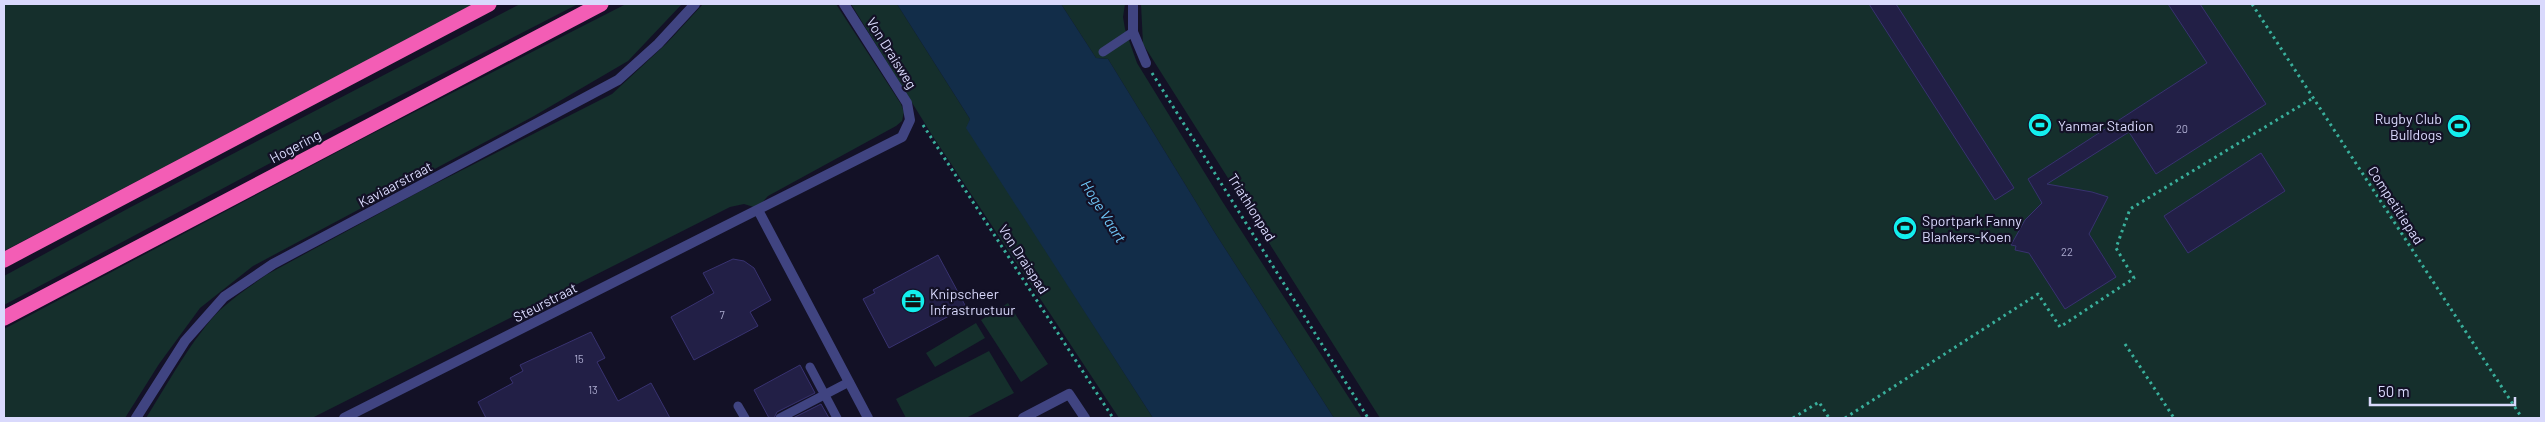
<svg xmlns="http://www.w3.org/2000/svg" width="2545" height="422" viewBox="0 0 2545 422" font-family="Barlow,sans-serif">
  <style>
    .green { fill: #152f2c }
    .water { fill: #122d49 }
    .building { fill: #221f46; stroke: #383270 }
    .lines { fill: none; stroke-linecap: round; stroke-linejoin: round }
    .path { stroke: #39b09c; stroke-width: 3; stroke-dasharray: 2.5 4; stroke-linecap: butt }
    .lane { stroke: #404481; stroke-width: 9 }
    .street { stroke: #404481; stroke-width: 10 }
    .highway { stroke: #f35db5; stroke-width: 15 }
    .labels { text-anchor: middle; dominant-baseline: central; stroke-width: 4.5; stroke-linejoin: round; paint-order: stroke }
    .number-label { font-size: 11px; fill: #abaace }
    .street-label { font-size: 14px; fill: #d9d9fc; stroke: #131126 }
    .poi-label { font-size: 14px; fill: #d9d9fc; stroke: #131126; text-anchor: start }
    .water-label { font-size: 15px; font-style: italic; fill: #6ec5f5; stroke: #131126 }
  </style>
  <rect width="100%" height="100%" fill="#131126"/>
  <path class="green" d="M4,4H475L4,251Z
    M520,4H578L327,133L4,305V276L129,208Z
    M626,4H682L628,61L534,116L253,266L200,308L159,364L125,418H4V329L364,138Z
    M703,4H836L901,104L904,112L902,121L896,126L768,196L757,208L744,204L730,207L312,418H146C167,385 193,337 220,310C234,297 251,286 266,275L419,192L612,94L667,43Z
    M851,4H897L970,119L967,128L1153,418H1119L932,135Z
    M1061,4H1125L1123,17L1125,29L1137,63L1222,201L1362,418H1334L1215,233L1108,59L1096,58Z
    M1141,4H2541V418H1380L1143,44Z
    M1008,303L1048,364L1021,382L981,320Z
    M976,323L985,338L935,367L926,353Z
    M989,351L1014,393L966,418H906L896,399Z"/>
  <path class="water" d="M897,4H1061L1096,58L1108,59L1215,233L1334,418H1153L966,128L970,119Z"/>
  <path class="building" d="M1869,4H1896L2014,188L1995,200Z
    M2168,4H2200L2266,104L2156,174L2129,132L2047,184L2092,192L2108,197L2089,234L2116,277L2065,309L2029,253L2015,250L2016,246L2011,245L2025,220L2042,203L2028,179L2207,63Z
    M2261,153L2285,191L2188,253L2164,216Z
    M938,255L966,307L889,348L863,299L875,293L873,290Z
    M733,259L744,261L754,268L771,300L750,312L758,326L694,360L671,317L714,293L703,273Z
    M591,332L605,358L597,362L618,401L651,383L670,418H486L478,402L513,383L510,378L523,371L520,365Z
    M800,365L815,393L777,412L774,418H769L754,390Z
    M821,404L829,418H793Z"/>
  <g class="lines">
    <path class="path" d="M2252,4L2522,418
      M1152,73L1368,418
      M923,125L1113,418
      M2125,344L2174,418
      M1793,418L1819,402L1829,418
      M1845,418L2038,294L2060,327L2134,278L2116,248L2130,209L2313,98"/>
    <path class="lane" d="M1103,52L1133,32
      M810,367L837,418
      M738,406L745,418
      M780,418L849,382"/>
    <path class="street" d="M1133,4V32L1146,63
      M758,210L868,418
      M136,418L185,341L224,297L273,264L618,80L658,44L695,4
      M344,418L902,137L910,120L907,103L844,4
      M1023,418L1069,394L1085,418"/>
    <path class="highway" d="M4,260L489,4
      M4,318L601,4"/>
  </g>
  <defs>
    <g id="stadium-disc" transform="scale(1.25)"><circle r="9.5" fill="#13eeed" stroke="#131126"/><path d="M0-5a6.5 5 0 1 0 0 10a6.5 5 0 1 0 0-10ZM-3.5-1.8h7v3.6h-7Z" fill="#111"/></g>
    <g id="office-disc" transform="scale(1.25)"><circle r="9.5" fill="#13eeed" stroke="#131126"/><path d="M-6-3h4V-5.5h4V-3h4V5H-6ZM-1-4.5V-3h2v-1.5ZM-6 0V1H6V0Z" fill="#111"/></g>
  </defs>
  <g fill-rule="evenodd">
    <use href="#stadium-disc" x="2040" y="125"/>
    <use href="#stadium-disc" x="2459" y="126"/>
    <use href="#stadium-disc" x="1905" y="228"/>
    <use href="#office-disc" x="913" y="301"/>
  </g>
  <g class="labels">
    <g class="number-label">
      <text x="2182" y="128">20</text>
      <text x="2067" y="251">22</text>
      <text x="722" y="314">7</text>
      <text x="579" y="358">15</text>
      <text x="593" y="389">13</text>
    </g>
    <g class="street-label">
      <text transform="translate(892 53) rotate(58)">Von Draisweg</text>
      <text transform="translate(295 146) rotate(-28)">Hogering</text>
      <text transform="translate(395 184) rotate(-28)">Kaviaarstraat</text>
      <text transform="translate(2396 205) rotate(57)">Competitiepad</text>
      <text transform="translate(1252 207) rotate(58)">Triathlonpad</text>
      <text transform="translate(1024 259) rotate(57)">Von Draispad</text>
      <text transform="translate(545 302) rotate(-27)">Steurstraat</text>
    </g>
    <g class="poi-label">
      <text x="2442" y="118" text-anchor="end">Rugby Club<tspan x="2442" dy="16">Bulldogs</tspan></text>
      <text x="2058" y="125">Yanmar Stadion</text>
      <text x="1922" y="220">Sportpark Fanny<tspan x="1922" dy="16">Blankers-Koen</tspan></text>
      <text x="930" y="293">Knipscheer<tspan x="930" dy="16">Infrastructuur</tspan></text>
    </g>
    <g class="water-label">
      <text transform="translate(1104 211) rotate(58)">Hoge Vaart</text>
    </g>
  </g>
  <rect width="2545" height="422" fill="none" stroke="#d9d9fc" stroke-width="10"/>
  <path d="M2370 397v8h145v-8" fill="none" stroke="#d9d9fc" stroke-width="2.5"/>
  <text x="2378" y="397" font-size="15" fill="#d9d9fc" stroke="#131126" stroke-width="4" paint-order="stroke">50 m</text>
</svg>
